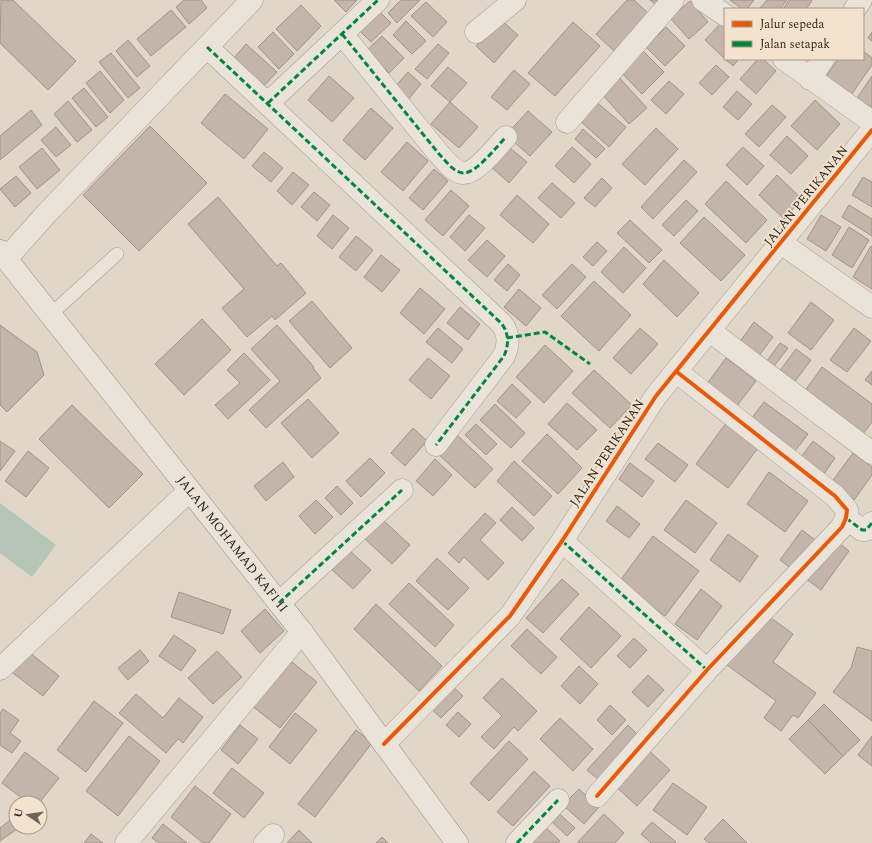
<svg xmlns="http://www.w3.org/2000/svg" width="872" height="843" viewBox="0 0 872 843" font-family="Spectral,serif">
  <style>
    .water { fill: #b5c5b8 }
    .building { fill: #c4b5aa; stroke: #a09389 }
    .lines { fill: none; stroke-linecap: round; stroke-linejoin: round }
    .service-casing { stroke: #a69c93; stroke-width: 14 }
    .minor-casing { stroke: #a69c93; stroke-width: 23 }
    .secondary-casing { stroke: #958c83; stroke-width: 23 }
    .service { stroke: #e9e3da; stroke-width: 13 }
    .minor { stroke: #e9e3da; stroke-width: 22 }
    .secondary { stroke: #e9e3da; stroke-width: 22 }
    .quiet { stroke: #00873e; stroke-width: 3; stroke-dasharray: 6 3; stroke-linecap: butt }
    .cycleway-casing { stroke: #f3e3ce; stroke-width: 6 }
    .cycleway { stroke: #e8590c; stroke-width: 4 }
    .labels { text-anchor: middle; dominant-baseline: central; stroke-width: 3.5; stroke-linejoin: round; paint-order: stroke }
    .street-label { font-size: 13px; fill: #32241c; stroke: #f3e3ce }
  </style>
  <rect width="100%" height="100%" fill="#e1d7c9"/>
  <path class="water" d="M0,503L56,545L32,577L0,553Z"/>
  <path class="building" d="M1,0H13L76,61L48,90L0,43Z
    M184,0H201L207,8L189,24L176,7Z
    M334,0H357L346,12Z
    M401,0H420L397,23L388,13Z
    M627,0H634L648,13L614,51L596,34Z
    M650,0H659L655,4Z
    M730,0H754L747,9H742Z
    M767,0H787L780,9H759Z
    M789,0H811L812,1L806,9H783Z
    M690,1L708,22L689,39L670,18Z
    M426,2L447,22L433,37L411,16Z
    M301,5L321,26L297,51L276,29Z
    M171,10L186,27L151,56L137,39Z
    M379,11L391,23L371,42L360,31Z
    M500,19L518,35L494,63L476,46Z
    M406,21L426,41L412,54L393,35Z
    M573,22L600,46L555,96L528,73Z
    M721,23L725,27V59L705,40Z
    M666,27L685,46L665,66L646,47Z
    M273,32L294,54L279,69L258,47Z
    M872,32V41L868,38Z
    M382,36L404,58L389,73L366,51Z
    M128,40L150,66L137,77L116,51Z
    M246,44L277,72L262,88L232,60Z
    M438,44L449,53L427,79L415,69Z
    M639,47L664,72L642,94L617,68Z
    M863,51L872,58V65L851,95L826,77L838,59H863Z
    M111,53L140,88L128,98L99,62Z
    M725,59H739L733,66Z
    M758,59H763L776,71L756,94L740,79Z
    M716,65L729,77L712,95L699,83Z
    M448,67L467,83L450,102L431,86Z
    M514,70L530,84L507,110L491,97Z
    M100,71L124,100L110,113L86,83Z
    M408,72L421,84L407,101L393,89Z
    M616,74L647,108L629,124L599,91Z
    M329,76L354,98L332,122L308,100Z
    M872,76V109L857,98Z
    M669,81L684,94L666,114L651,100Z
    M84,88L108,117L96,127L72,98Z
    M737,91L752,104L738,120L723,107Z
    M225,94L268,129L244,159L201,123Z
    M594,100L626,127L609,147L578,119Z
    M815,100L840,124L817,150L791,126Z
    M68,101L92,130L77,142L54,114Z
    M450,102L478,127L459,148L431,124Z
    M772,105L786,117L759,147L745,134Z
    M371,108L393,128L365,160L343,140Z
    M31,110L42,125L0,160V136Z
    M528,111L552,132L530,156L506,135Z
    M150,126L207,183L139,251L83,195Z
    M56,127L71,145L56,157L41,140Z
    M656,128L678,149L645,185L622,164Z
    M583,129L605,149L596,158L575,139Z
    M787,136L808,156L791,174L770,155Z
    M407,142L428,161L403,191L381,172Z
    M505,144L527,162L509,183L488,164Z
    M572,147L591,164L574,183L555,166Z
    M743,147L764,166L747,185L726,165Z
    M42,148L60,170L37,189L19,167Z
    M264,152L283,168L271,182L252,166Z
    M684,160L697,172L653,219L641,207Z
    M434,169L448,181L423,210L409,198Z
    M293,172L309,185L292,205L277,191Z
    M777,175L802,199L784,219L759,195Z
    M16,176L31,193L15,207L0,189Z
    M863,177L872,182V207L852,195Z
    M602,178L612,188L595,207L584,198Z
    M726,181L767,220L746,243L705,204Z
    M552,183L575,203L561,218L538,198Z
    M451,190L469,206L443,236L425,220Z
    M314,192L330,205L317,221L301,207Z
    M517,195L549,224L533,243L500,215Z
    M218,197L277,266L281,263L306,293L275,320L272,316L247,337L222,308L244,289L188,224Z
    M686,200L698,211L674,236L662,225Z
    M849,205L872,219V236L842,217Z
    M333,215L349,228L332,249L317,236Z
    M469,215L485,228L465,251L450,237Z
    M821,215L841,227L826,251L807,239Z
    M704,217L745,255L721,281L680,243Z
    M630,220L662,250L649,263L617,233Z
    M849,227L869,240L852,268L832,255Z
    M356,236L373,250L356,271L339,257Z
    M487,240L505,256L487,277L468,260Z
    M597,242L607,251L593,266L583,257Z
    M871,246L872,247V289L853,277Z
    M624,247L646,268L623,293L601,272Z
    M381,255L400,270L382,292L364,277Z
    M664,260L699,293L677,317L643,284Z
    M508,264L520,275L507,291L494,280Z
    M572,264L586,277L557,309L542,295Z
    M594,281L631,315L599,351L561,316Z
    M420,288L445,309L424,334L400,313Z
    M519,289L541,308L526,326L504,307Z
    M312,301L352,348L330,368L289,321Z
    M811,302L834,320L811,350L788,333Z
    M460,307L480,324L468,340L447,323Z
    M202,319L231,350L184,395L155,364Z
    M754,322L773,337L755,361L736,347Z
    M0,325L37,352L44,375L7,412L0,405Z
    M277,325L314,367L313,368L321,378L266,428L249,410L280,381L251,349Z
    M438,328L463,349L452,363L426,342Z
    M640,328L658,344L631,374L613,358Z
    M854,328L871,341L847,372L830,360Z
    M780,343L788,348L771,370L764,365Z
    M545,345L573,371L544,403L516,377Z
    M796,349L811,360L793,384L778,373Z
    M244,353L270,380L228,419L215,405L240,383L227,370Z
    M428,358L450,376L431,399L409,380Z
    M726,358L756,381L736,407L706,385Z
    M822,367L872,404V422L860,438L802,395Z
    M594,370L632,405L610,428L572,393Z
    M872,371V385L865,380Z
    M512,384L531,402L516,418L497,401Z
    M308,399L339,433L312,458L281,423Z
    M764,402L808,434L792,455L748,423Z
    M567,403L597,430L577,450L548,424Z
    M495,404L525,433L511,448L480,420Z
    M72,405L143,474L109,508L39,439Z
    M726,423L758,448L728,488L696,464Z
    M476,424L497,444L486,455L465,435Z
    M413,428L427,441L405,466L391,453Z
    M456,434L493,469L475,488L438,454Z
    M547,434L582,468L558,494L522,461Z
    M0,441L15,451L0,471Z
    M813,441L835,458L824,474L801,457Z
    M658,443L688,465L675,482L645,459Z
    M28,451L49,468L26,497L5,481Z
    M853,453L872,467V475L854,500L831,483Z
    M370,458L385,473L361,497L346,481Z
    M435,459L452,475L433,496L416,481Z
    M514,461L552,496L534,516L497,481Z
    M283,462L294,477L266,501L254,486Z
    M630,463L654,481L642,497L619,479Z
    M769,472L808,501L785,532L747,504Z
    M337,486L353,503L341,515L325,498Z
    M316,500L333,517L315,534L299,516Z
    M686,500L717,523L695,553L664,530Z
    M617,506L640,524L629,538L606,521Z
    M512,507L534,528L522,541L500,520Z
    M485,513L496,523L480,540L504,563L488,580L464,557L459,563L448,553Z
    M383,520L410,545L392,564L365,539Z
    M802,530L818,542L796,572L780,560Z
    M728,534L758,556L740,582L710,560Z
    M653,536L699,571L665,616L619,582Z
    M834,539L849,551L821,590L805,578Z
    M349,550L371,570L353,589L331,569Z
    M437,558L469,588L448,610L416,581Z
    M562,579L579,594L543,633L526,618Z
    M409,583L454,625L435,647L389,604Z
    M701,589L722,606L697,640L675,624Z
    M179,592L231,610L223,634L171,617Z
    M376,604L442,666L419,691L354,629Z
    M589,607L621,636L591,668L560,639Z
    M265,609L284,631L260,653L241,631Z
    M767,615L793,634L773,662L816,693L798,718L793,715L781,731L764,718L776,701L727,665Z
    M527,629L557,657L541,674L511,646Z
    M174,635L196,650L181,671L159,656Z
    M634,638L647,650L630,668L617,656Z
    M857,647L872,651V721L833,692L851,668Z
    M25,649L59,676L43,696L9,670Z
    M140,650L149,661L128,680L118,668Z
    M217,651L242,677L213,704L188,678Z
    M288,659L317,682L280,728L251,705Z
    M579,666L598,684L580,704L561,686Z
    M648,675L664,690L648,707L632,692Z
    M502,678L537,711L518,731L514,727L494,749L481,737L502,716L483,698Z
    M447,681L463,696L441,718L426,704Z
    M136,694L163,718L179,698L203,717L183,743L178,739L166,753L119,713Z
    M94,701L123,723L86,772L57,750Z
    M824,704L860,740L843,756L808,720Z
    M610,705L626,720L612,735L597,720Z
    M3,709L19,720L10,733L21,741L12,753L0,745V713Z
    M458,712L471,724L459,737L446,725Z
    M295,713L317,730L290,764L269,747Z
    M560,718L593,749L573,771L540,739Z
    M808,720L843,756L825,774L789,739Z
    M240,725L258,739L238,764L221,750Z
    M628,725L640,737L599,780L587,770Z
    M356,730L372,743L315,817L298,804Z
    M129,736L160,761L118,816L86,791Z
    M872,736V766L858,755Z
    M509,741L528,759L489,801L470,783Z
    M646,748L670,770L637,806L613,784Z
    M25,752L59,778L39,803H28L2,783Z
    M232,768L264,793L244,818L213,793Z
    M534,771L550,786L513,826L497,812Z
    M673,783L707,807L687,835L653,810Z
    M195,786L231,814L209,843H203L171,817Z
    M579,789L599,807L584,824L563,805Z
    M555,810L575,828L567,836L548,818Z
    M604,814L624,833L615,843H577Z
    M723,819L747,843H709L704,839Z
    M10,820L17,829L0,841V828Z
    M652,822L676,842L675,843H651L641,834Z
    M541,823L560,841L558,843H523Z
    M163,824L187,843H159L152,838Z
    M299,830L312,843H287Z
    M91,834L103,843H84Z
    M382,837L388,843H376Z"/>
  <g class="lines">
    <g class="service-casing">
      <path id="service" d="M50,315L117,254"/>
    </g>
    <g class="minor-casing">
      <path id="minor" d="M703,0L725,15
        M855,9L861,0
        M476,32L515,0
        M342,34L439,154C446,161 453,172 463,173C476,174 497,146 506,137
        M207,47L502,324C509,334 509,345 504,356L436,445
        M784,59L872,122
        M810,79L823,59
        M268,103L378,0
        M567,122L673,0
        M781,243L872,307
        M6,259L47,213L252,0
        M710,331L872,453
        M846,518L862,530H866L872,523
        M562,541L707,670
        M279,603L402,490
        M0,669L189,491
        M384,744L510,616L562,541L656,396L872,130
        M597,796L707,670L842,527L846,518L847,510L835,496L677,372
        M126,843L302,632
        M265,843L273,835
        M517,843L558,800"/>
    </g>
    <g class="secondary-casing">
      <g id="secondary">
        <path id="s1" d="M0,251L302,632L457,843"/>
      </g>
    </g>
    <use href="#service" class="service"/>
    <use href="#minor" class="minor"/>
    <use href="#secondary" class="secondary"/>
    <path class="quiet" d="M342,34L439,154C446,161 453,172 463,173C476,174 497,146 506,137
      M207,47L502,324C509,334 509,345 504,356L436,445
      M268,103L378,0
      M507,338L545,332L590,364
      M846,518L862,530H866L872,523
      M562,541L707,670
      M279,603L402,490
      M517,843L558,800"/>
    <g class="cycleway-casing">
      <path id="cycleway" d="M384,744L510,616L562,541L656,396L872,130
        M597,796L707,670L842,527L846,518L847,510L835,496L677,372"/>
    </g>
    <use href="#cycleway" class="cycleway"/>
  </g>
  <g class="labels">
    <g class="street-label">
      <text transform="translate(806 196) rotate(-51)">JALAN PERIKANAN</text>
      <text transform="translate(607 453) rotate(-57)">JALAN PERIKANAN</text>
      <text stroke="none"><textPath href="#s1" startOffset="374">JALAN MOHAMAD KAFI II</textPath></text>
    </g>
  </g>
  <rect x="724" y="8" width="140" height="52" fill="#f3e3ce" stroke="#a69787"/>
  <rect x="732" y="21" width="20" height="6" fill="#e8590c" stroke="#a69787"/>
  <text x="760" y="28" font-size="12" fill="#32241c">Jalur sepeda</text>
  <rect x="732" y="41" width="20" height="6" fill="#00873e" stroke="#a69787"/>
  <text x="760" y="48" font-size="12" fill="#32241c">Jalan setapak</text>
  <g transform="translate(28 815) rotate(283)"><circle r="19" fill="#f3e3ce" stroke="#a69787"/>
  <path d="M0-3L7 15L0 10L-7 15Z" fill="#6f6359"/>
  <text y="-6" font-size="11" font-weight="bold" text-anchor="middle" fill="#32241c">U</text>
  </g>
</svg>
